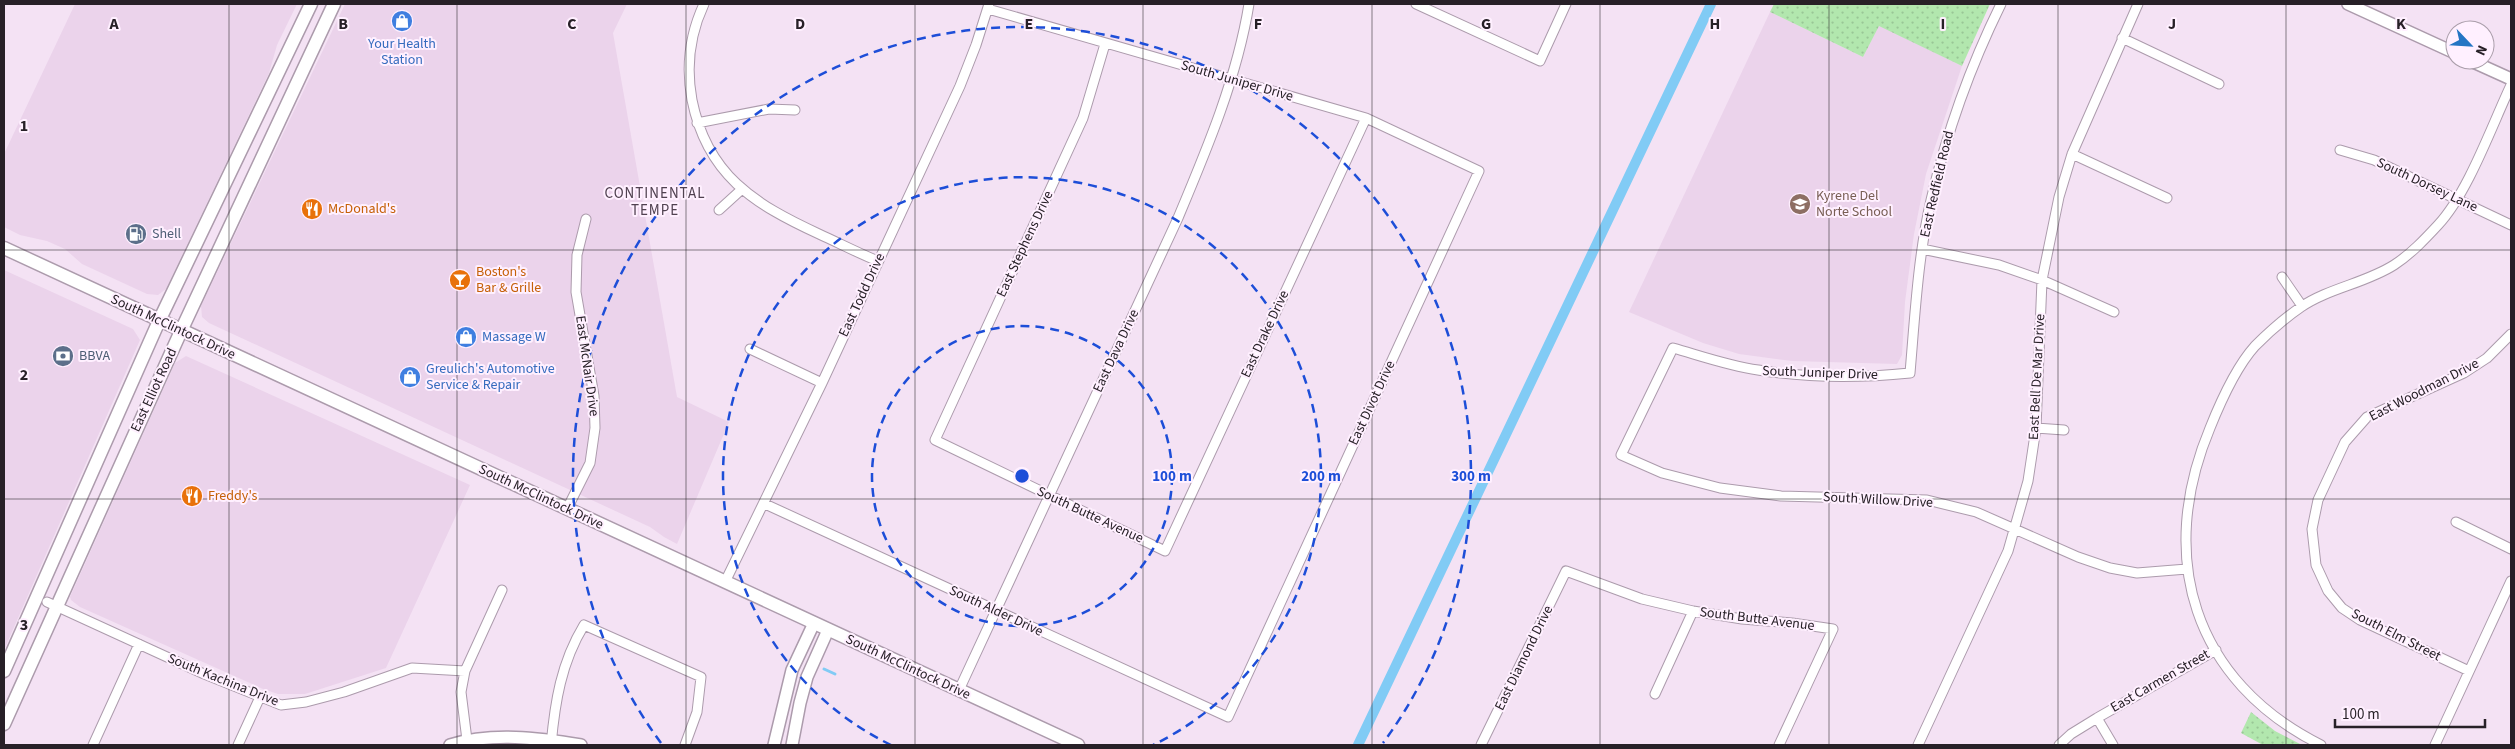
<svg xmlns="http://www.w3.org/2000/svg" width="2515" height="749" viewBox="0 0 2515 749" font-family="'Source Sans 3',sans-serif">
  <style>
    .built { fill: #ebd3eb }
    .park { fill: url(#park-dots) }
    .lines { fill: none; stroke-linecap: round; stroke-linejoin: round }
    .stream { stroke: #81cbf5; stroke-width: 3 }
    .canal { stroke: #81cbf5; stroke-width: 10 }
    .minor-casing { stroke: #ac9bac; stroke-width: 11 }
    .tertiary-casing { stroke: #ac9bac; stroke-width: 14 }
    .secondary-casing { stroke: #ac9bac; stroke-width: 15 }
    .minor { stroke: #fff; stroke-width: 9 }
    .tertiary { stroke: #fff; stroke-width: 11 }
    .secondary { stroke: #fff; stroke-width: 12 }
    .grid { fill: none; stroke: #272027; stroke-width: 1; stroke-opacity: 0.55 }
    .ring { fill: none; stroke: #1d4ed8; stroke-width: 2.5; stroke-dasharray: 9 6 }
    .labels { text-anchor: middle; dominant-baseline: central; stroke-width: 4; stroke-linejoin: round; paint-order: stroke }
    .shop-label { font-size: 14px; fill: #366cbe; stroke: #fff0ff; text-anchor: start }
    .street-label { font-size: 14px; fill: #272027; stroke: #fff0ff }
    .education-label { font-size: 14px; fill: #785e54; stroke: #fff0ff; text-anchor: start }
    .food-label { font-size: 14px; fill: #c56008; stroke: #fff0ff; text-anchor: start }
    .service-label { font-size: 14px; fill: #4e5e75; stroke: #fff0ff; text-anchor: start }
    .neighbourhood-label { font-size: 15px; letter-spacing: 1px; fill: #504150; stroke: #fff0ff }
    .grid-label { font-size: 16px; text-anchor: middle; font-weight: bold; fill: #272027; stroke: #fff0ff; stroke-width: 4; stroke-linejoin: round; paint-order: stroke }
    .centre { fill: #1d4ed8; stroke: #fff0ff; stroke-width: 2.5 }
    .ring-label { font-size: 15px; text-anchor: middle; font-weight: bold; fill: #1d4ed8; stroke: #fff0ff; stroke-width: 4; stroke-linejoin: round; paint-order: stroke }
  </style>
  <defs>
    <pattern id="park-dots" width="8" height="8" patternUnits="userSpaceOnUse" patternTransform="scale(1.25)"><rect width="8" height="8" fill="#b2e7ae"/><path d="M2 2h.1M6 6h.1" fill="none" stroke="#99c696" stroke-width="1.8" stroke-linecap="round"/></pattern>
  </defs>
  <rect width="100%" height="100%" fill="#f4e2f4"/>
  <path class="built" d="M75,4H297L277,45L269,73L166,289L158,295L147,294L82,264L65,249L47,241L20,235L4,227V154Z
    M345,4H627L613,33L677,397L729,422L677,544L664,537L650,527L209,323L202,317L201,306Z
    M1770,12L1863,57L1879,25L1962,66L1926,174L1914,234L1905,302L1902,355L1897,364L1792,361L1739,354L1703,343L1629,312Z
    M4,270L133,329L140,340L4,650Z
    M186,356L470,485L386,668L305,694H278L263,689L80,607L71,600L70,597L175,363Z"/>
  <path class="park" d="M1774,4H1990L1962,66L1879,26L1863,57L1770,12Z
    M2251,712L2275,731L2302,745H2263L2241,733Z"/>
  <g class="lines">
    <path class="stream" d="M824,669L835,674"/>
    <path class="canal" d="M1358,745L1711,4"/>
    <g class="minor-casing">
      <path id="minor" d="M704,4C690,34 686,68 692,100C707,175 754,204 819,234C839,243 858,253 878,261
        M1416,4L1540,61L1566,4
        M2001,4C1970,67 1947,131 1931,200C1918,256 1915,315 1910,373C1861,378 1807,378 1758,370C1729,366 1701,356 1673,348L1621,455L1662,473L1720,488L1781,496L1927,500L1976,512L2078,557L2110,568L2137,573L2187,569
        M2122,38L2219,84
        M1105,44L1083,118L935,440L1165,551L1366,118
        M697,123L769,109L795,110
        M2340,150L2374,160L2511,225
        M2072,154L2167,198
        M719,210L741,190
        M1922,249L1999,265L2042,280L2114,312
        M2282,277L2302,306
        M750,349L822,383
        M2036,428L2064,430
        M765,504L1228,717L1479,171L1366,118L988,9
        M567,509L590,463L595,428L594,396L576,292L577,255L586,219
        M2456,522L2511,549
        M725,582L822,383L960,86L976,45L989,4
        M47,602L204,674L281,705L306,702L344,692L412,668L465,671
        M2469,671L2360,620L2342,608L2328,591L2316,565L2312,529L2318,500L2345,442L2367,417L2464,373L2487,358L2511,334
        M959,690L1178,218C1207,149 1237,78 1249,4
        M1655,694L1693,611
        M2097,718L2113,745
        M467,740L461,692L465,671L502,590
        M93,745L139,644
        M238,745L260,697
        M551,745C555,702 561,663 584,625L701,677L697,712L685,745
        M1481,745L1566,571L1642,599L1693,611L1742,619L1792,623L1833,629L1779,745
        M1918,745L2008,551L2028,481L2036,428L2042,280L2059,197L2072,154L2138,4
        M2059,745L2071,734L2097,718L2216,650
        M2321,745C2193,681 2156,557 2210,428C2220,403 2237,366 2255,346C2269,332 2285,318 2301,307C2329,288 2366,283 2394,265C2411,254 2425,239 2438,225C2468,193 2492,125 2511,85
        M2435,745L2511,581"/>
    </g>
    <g class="tertiary-casing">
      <path id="tertiary" d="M2348,4L2455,53
        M2469,60L2511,79
        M450,745C492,732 539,738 581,745
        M774,745L792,670L814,623
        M792,745L800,703L807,677L828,630"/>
    </g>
    <g class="secondary-casing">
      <path id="secondary" d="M4,248L1078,745
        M4,671L159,321L311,4
        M4,724L181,331L334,4"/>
    </g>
    <use href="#minor" class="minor"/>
    <use href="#tertiary" class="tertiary"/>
    <use href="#secondary" class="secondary"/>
  </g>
  <path class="grid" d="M229,4V745M457,4V745M686,4V745M915,4V745M1143,4V745M1372,4V745M1600,4V745M1829,4V745M2058,4V745M2286,4V745M4,250H2511M4,499H2511"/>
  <g class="ring">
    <circle cx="1022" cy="476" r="150"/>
    <path d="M891 745A299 299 0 1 1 1153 745"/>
    <path d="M661 743A449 449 0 1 1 1383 743"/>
  </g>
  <defs>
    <g id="shop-disc" transform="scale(1.125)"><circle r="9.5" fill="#3f7fe0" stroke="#fff0ff"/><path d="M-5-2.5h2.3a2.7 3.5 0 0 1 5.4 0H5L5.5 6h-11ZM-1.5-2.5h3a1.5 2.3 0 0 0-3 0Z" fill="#fff"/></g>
    <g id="school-disc" transform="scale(1.125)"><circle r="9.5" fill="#8d6e63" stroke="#fff0ff"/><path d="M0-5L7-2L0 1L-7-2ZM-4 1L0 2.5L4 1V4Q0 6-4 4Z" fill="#fff"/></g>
    <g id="restaurant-disc" transform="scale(1.125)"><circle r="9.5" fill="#e8710a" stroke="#fff0ff"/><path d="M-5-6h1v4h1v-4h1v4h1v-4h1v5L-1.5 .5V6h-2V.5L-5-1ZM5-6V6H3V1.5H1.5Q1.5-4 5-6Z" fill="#fff"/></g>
    <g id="fuel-disc" transform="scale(1.125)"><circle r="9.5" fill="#5c6f8a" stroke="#fff0ff"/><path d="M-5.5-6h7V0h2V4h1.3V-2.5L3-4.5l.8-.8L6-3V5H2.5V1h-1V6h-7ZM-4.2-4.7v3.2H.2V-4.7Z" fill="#fff"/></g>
    <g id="bar-disc" transform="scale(1.125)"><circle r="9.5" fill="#e8710a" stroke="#fff0ff"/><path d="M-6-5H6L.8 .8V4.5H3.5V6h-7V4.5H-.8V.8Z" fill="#fff"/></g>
    <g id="bank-disc" transform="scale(1.125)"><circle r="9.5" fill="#5c6f8a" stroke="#fff0ff"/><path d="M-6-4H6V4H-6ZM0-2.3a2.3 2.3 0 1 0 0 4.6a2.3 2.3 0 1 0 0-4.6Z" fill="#fff"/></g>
  </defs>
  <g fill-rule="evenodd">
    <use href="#shop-disc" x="402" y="21"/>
    <use href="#school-disc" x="1800" y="204"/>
    <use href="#restaurant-disc" x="312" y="209"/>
    <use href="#fuel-disc" x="136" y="234"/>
    <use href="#bar-disc" x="460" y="280"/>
    <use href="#shop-disc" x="466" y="337"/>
    <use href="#bank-disc" x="63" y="356"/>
    <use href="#shop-disc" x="410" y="377"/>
    <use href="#restaurant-disc" x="192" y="496"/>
  </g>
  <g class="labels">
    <g class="shop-label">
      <text x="402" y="44" text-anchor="middle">Your Health<tspan x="402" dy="16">Station</tspan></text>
      <text x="482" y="337">Massage W</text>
      <text x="426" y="369">Greulich's Automotive<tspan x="426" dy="16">Service &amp; Repair</tspan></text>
    </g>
    <g class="street-label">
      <text transform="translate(1237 81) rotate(16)">South Juniper Drive</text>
      <text transform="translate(1937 184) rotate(-77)">East Redfield Road</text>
      <text transform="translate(2427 185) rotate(25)">South Dorsey Lane</text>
      <text transform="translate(1025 244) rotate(-65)">East Stephens Drive</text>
      <text transform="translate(862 295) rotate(-65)">East Todd Drive</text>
      <text transform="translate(173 327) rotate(25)">South McClintock Drive</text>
      <text transform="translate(1265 334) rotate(-65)">East Drake Drive</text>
      <text transform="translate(1116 351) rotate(-65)">East Dava Drive</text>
      <text transform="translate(587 366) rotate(82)">East McNair Drive</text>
      <text transform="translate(1820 373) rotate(2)">South Juniper Drive</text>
      <text transform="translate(2037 377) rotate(-87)">East Bell De Mar Drive</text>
      <text transform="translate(154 390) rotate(-65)">East Elliot Road</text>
      <text transform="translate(2424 390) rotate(-27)">East Woodman Drive</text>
      <text transform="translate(1372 403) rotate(-65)">East Divot Drive</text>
      <text transform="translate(541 497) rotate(25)">South McClintock Drive</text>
      <text transform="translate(1878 500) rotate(3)">South Willow Drive</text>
      <text transform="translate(1090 515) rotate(25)">South Butte Avenue</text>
      <text transform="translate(996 611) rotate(25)">South Alder Drive</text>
      <text transform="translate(1757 619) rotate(7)">South Butte Avenue</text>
      <text transform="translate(2396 635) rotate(27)">South Elm Street</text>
      <text transform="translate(1524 658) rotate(-64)">East Diamond Drive</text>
      <text transform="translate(908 667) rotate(25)">South McClintock Drive</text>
      <text transform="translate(223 680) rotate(22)">South Kachina Drive</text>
      <text transform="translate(2160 681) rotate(-30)">East Carmen Street</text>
    </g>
    <g class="education-label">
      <text x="1816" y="196">Kyrene Del<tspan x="1816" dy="16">Norte School</tspan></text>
    </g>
    <g class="food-label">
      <text x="328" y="209">McDonald's</text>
      <text x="476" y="272">Boston's<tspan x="476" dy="16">Bar &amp; Grille</tspan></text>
      <text x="208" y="496">Freddy's</text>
    </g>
    <g class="service-label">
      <text x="152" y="234">Shell</text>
      <text x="79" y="356">BBVA</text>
    </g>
    <g class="neighbourhood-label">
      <text x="655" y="193">CONTINENTAL<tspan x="655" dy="17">TEMPE</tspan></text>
    </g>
  </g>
  <g class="grid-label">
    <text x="114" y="29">A</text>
    <text x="343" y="29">B</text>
    <text x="572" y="29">C</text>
    <text x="800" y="29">D</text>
    <text x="1029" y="29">E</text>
    <text x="1258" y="29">F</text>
    <text x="1486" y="29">G</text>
    <text x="1715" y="29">H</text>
    <text x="1943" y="29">I</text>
    <text x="2172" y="29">J</text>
    <text x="2401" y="29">K</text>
    <text x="24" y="131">1</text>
    <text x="24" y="380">2</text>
    <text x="24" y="630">3</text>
  </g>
  <circle cx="1022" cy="476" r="8" class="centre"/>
  <g class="ring-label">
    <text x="1172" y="481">100 m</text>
    <text x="1321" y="481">200 m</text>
    <text x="1471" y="481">300 m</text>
  </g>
  <rect width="2515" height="749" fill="none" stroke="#272027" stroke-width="10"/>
  <g transform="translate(2470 45) rotate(115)"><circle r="24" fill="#fff0ff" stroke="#a99da9"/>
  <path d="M0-4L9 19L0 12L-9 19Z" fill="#2475c4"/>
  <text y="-8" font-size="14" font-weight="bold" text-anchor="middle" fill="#272027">N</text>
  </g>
  <path d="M2335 719v8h150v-8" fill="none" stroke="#272027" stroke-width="2.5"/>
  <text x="2342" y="719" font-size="15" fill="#272027" stroke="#fff0ff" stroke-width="4" paint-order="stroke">100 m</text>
</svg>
